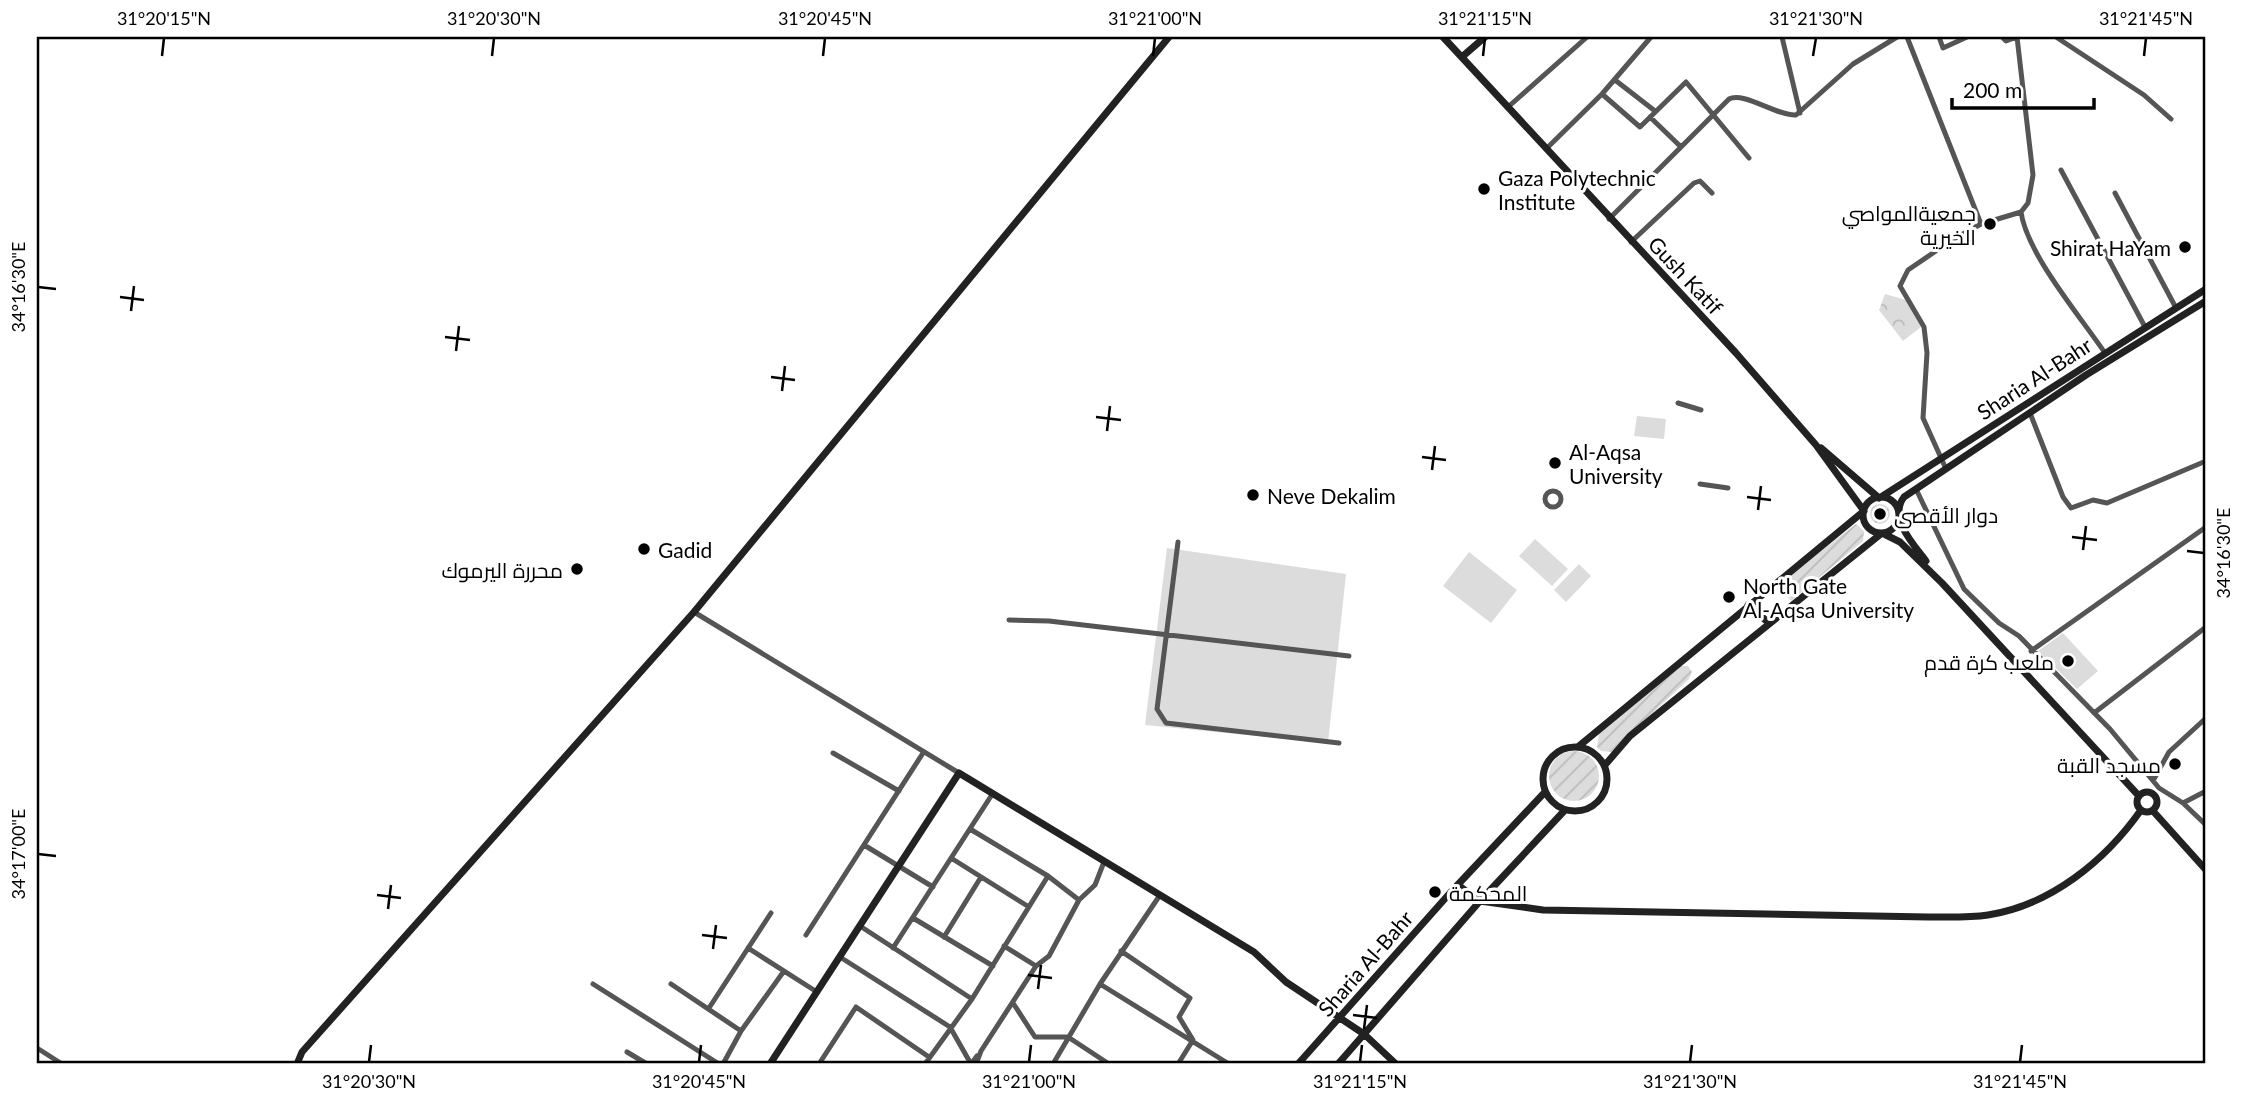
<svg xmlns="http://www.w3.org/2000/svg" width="2243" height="1101" viewBox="0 0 2243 1101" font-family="Lato,Cairo,sans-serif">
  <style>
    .green { fill: #dcdcdc }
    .forest { fill: url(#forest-crowns) }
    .garden { fill: url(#garden-furrows) }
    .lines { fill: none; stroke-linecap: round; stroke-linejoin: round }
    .street { stroke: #555; stroke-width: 5 }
    .secondary { stroke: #222; stroke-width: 7 }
    .ticks { fill: none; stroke: #000; stroke-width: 2.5 }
    .poi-dot { fill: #000; stroke: #fff; stroke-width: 2.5 }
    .labels { text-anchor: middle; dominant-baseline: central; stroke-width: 6; stroke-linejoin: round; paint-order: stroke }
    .poi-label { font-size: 21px; fill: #000; stroke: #fff; text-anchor: start }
    .street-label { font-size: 21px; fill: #000; stroke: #fff }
    .neatline { fill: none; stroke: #000; stroke-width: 2.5 }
    .ticks-label { font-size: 18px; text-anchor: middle; fill: #000 }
  </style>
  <defs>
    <pattern id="forest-crowns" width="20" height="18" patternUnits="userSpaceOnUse" patternTransform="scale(1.75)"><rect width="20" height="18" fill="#dcdcdc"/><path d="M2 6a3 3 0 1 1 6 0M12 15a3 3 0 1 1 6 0" fill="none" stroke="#bbb"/></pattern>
    <pattern id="garden-furrows" width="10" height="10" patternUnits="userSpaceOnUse" patternTransform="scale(1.75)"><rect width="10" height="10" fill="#dcdcdc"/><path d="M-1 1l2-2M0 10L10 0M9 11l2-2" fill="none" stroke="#bbb"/></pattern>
  </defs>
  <rect width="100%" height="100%" fill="#fff"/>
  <path class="green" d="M1637,416L1666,419L1664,439L1634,436Z
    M1535,539L1568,569L1552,586L1519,556Z
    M1167,548L1346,574L1328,743L1145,725Z
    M1469,552L1517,590L1491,623L1443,586Z
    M1579,564L1591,576L1566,602L1554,590Z
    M2063,633L2098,671L2077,689L2038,651Z"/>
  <path class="forest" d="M1885,294L1906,300L1921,327L1903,341L1879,310Z"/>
  <path class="garden" d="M1870 514a10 10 0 1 1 20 0a10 10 0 1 1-20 0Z
    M1856,524L1864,531L1863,541L1791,601L1779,584Z
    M1679,666H1688L1692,672L1689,679L1611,752L1601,751L1597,747L1599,733Z
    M1549 776a25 25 0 1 1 50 0a25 25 0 1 1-50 0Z"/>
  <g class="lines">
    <path class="street" d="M1782,37L1800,113
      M1907,37L1981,224
      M1939,37L1943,48L1967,37
      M2002,37L2006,41L2017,37
      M2056,37L2144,95L2171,119
      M1615,80L1655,111
      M1602,94L1640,127L1686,82L1749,158
      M1508,107L1587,37
      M1650,117L1681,147
      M1546,149L1602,94L1651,37
      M2061,170L2145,327
      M2115,193L2176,308
      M2021,212C2027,254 2080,316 2105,353
      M1609,219L1729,99C1743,91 1777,116 1796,115L1853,64L1897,37
      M1631,242L1694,183L1700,181L1712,193
      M1678,403L1701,410
      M2030,413L2063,497L2071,508L2093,500L2107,503L2206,461
      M1946,469L1923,418L1927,353L1924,327L1900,286L1908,270L1952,240L1981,224L2021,212L2028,203L2033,175L2017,37
      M1700,484L1728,488
      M1916,489L1964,589L1999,623L2019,636L2110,729L2159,788L2183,803L2206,825
      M1545 499a8 8 0 1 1 16 0a8 8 0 1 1-16 0Z
      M1178,542L1157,709L1166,723L1339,743
      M694,612L959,773
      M1009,620L1049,621L1349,656
      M2031,651L2206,527
      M2094,713L2206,627
      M833,753L899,791
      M2154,779L2169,752L2206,718
      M2183,803L2206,791
      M970,829L1048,876L1079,900
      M864,845L933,887
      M951,858L1029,907
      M913,918L993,966
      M860,926L972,999
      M806,935L923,753
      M944,937L981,877
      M1004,946L1036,966
      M748,948L817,992
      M893,948L993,793
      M1121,951L1190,998L1179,1017L1193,1040L1178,1064
      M840,957L950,1027L971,1064L977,1056
      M593,984L719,1064
      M671,984L741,1031
      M1100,984L1229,1064
      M1013,1003L1035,1037H1068L1109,1064
      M709,1008L771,913
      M37,1048L62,1064
      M627,1052L647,1064
      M723,1064L741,1031L784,971
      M819,1064L856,1007L929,1057
      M925,1064L972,999L1048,876
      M976,1064L981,1051L1036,966L1049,956L1079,900L1095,885L1104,862
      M1053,1064L1100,984L1160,895"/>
    <path class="secondary" d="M1443,37L1736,353L1816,445L1864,511L1579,746
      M1463,56L1485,37
      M1821,448L1879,498
      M1881,497L2206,289
      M1863 515a18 18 0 1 1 36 0a18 18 0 1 1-36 0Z
      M1926,561C1914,545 1888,518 1904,497L2086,375L2206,301
      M1748,605L1769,623
      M1543 779a32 32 0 1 1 64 0a32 32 0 1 1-64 0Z
      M1605,765L1630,736L1882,533L1900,542L1942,583L2139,796
      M2137 802a10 10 0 1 1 20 0a10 10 0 1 1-20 0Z
      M2153,811L2206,870
      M1458,885L1480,901L1543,910L1928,917C1947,917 1968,918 1988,915C2051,905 2105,861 2141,810
      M297,1064L302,1052L694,612L1169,37
      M770,1064L959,773L1254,952L1286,982L1364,1034L1396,1064
      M1298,1064L1450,893L1545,792
      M1338,1064L1480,901L1565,810"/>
  </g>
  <path class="ticks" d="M162,56L164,38M492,56L494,38M823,56L825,38M1153,56L1155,38M1483,56L1485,38M1813,56L1816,38M2144,56L2146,38M38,287L56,289M120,297L144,300M131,311L134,286M445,337L470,340M456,351L459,326M771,377L795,380M782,391L785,366M1096,417L1121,420M1107,431L1110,406M1422,457L1446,460M1432,470L1435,446M1747,497L1771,500M1758,510L1761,486M2072,537L2097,540M2083,550L2086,526M2187,551L2204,553M38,854L56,856M377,895L401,898M388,909L391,885M702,935L727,938M713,949L716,925M1028,975L1052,978M1038,989L1041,965M1353,1015L1377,1018M1364,1029L1367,1005M369,1062L371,1045M699,1062L701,1045M1029,1062L1031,1045M1360,1062L1362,1045M1690,1062L1692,1045M2020,1062L2022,1045"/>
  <g class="poi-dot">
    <circle cx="1484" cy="189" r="7"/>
    <circle cx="1990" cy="224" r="7"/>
    <circle cx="2185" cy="247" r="7"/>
    <circle cx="1555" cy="463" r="7"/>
    <circle cx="1253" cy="495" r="7"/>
    <circle cx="1880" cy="514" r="7"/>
    <circle cx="644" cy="549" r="7"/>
    <circle cx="577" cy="569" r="7"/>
    <circle cx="1729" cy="597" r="7"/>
    <circle cx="2068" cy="661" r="7"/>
    <circle cx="2175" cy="764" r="7"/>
    <circle cx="1435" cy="892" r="7"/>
  </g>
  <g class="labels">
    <g class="poi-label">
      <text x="1498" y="177">Gaza Polytechnic<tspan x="1498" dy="24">Institute</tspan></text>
      <text x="1976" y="212" text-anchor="end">جمعيةالمواصي<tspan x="1976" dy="24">الخيرية</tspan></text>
      <text x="2171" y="247" text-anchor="end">Shirat HaYam</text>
      <text x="1569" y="451">Al-Aqsa<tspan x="1569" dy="24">University</tspan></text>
      <text x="1267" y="495">Neve Dekalim</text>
      <text x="1894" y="514">دوار الأقصى</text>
      <text x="658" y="549">Gadid</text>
      <text x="563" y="569" text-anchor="end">محررة اليرموك</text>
      <text x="1743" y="585">North Gate<tspan x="1743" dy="24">Al-Aqsa University</tspan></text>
      <text x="2054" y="661" text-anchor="end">ملعب كرة قدم</text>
      <text x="2161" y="764" text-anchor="end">مسجد القبة</text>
      <text x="1449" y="892">المحكمة</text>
    </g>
    <g class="street-label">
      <text transform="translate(1686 275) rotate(47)">Gush Katif</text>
      <text transform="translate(2034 378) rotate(-33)">Sharia Al-Bahr</text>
      <text transform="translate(1365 963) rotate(-49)">Sharia Al-Bahr</text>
    </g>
  </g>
  <rect width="2243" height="1101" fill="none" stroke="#ffffff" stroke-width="77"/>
  <path d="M1952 98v10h142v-10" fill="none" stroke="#000000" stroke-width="3.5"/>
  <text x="1963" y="98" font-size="21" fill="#000000" stroke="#ffffff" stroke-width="5" paint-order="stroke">200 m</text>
  <rect x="38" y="38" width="2166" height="1024" class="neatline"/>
  <g class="ticks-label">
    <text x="164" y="25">31°20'15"N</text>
    <text x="494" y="25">31°20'30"N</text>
    <text x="825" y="25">31°20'45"N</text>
    <text x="1155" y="25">31°21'00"N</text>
    <text x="1485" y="25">31°21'15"N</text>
    <text x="1816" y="25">31°21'30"N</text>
    <text x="2146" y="25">31°21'45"N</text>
    <text transform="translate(19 287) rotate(-90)" y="6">34°16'30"E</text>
    <text transform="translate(2224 553) rotate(-90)" y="6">34°16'30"E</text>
    <text transform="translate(19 854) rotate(-90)" y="6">34°17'00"E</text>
    <text x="369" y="1088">31°20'30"N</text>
    <text x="699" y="1088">31°20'45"N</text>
    <text x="1029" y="1088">31°21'00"N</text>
    <text x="1360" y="1088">31°21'15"N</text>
    <text x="1690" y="1088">31°21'30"N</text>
    <text x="2020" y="1088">31°21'45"N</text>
  </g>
</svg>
